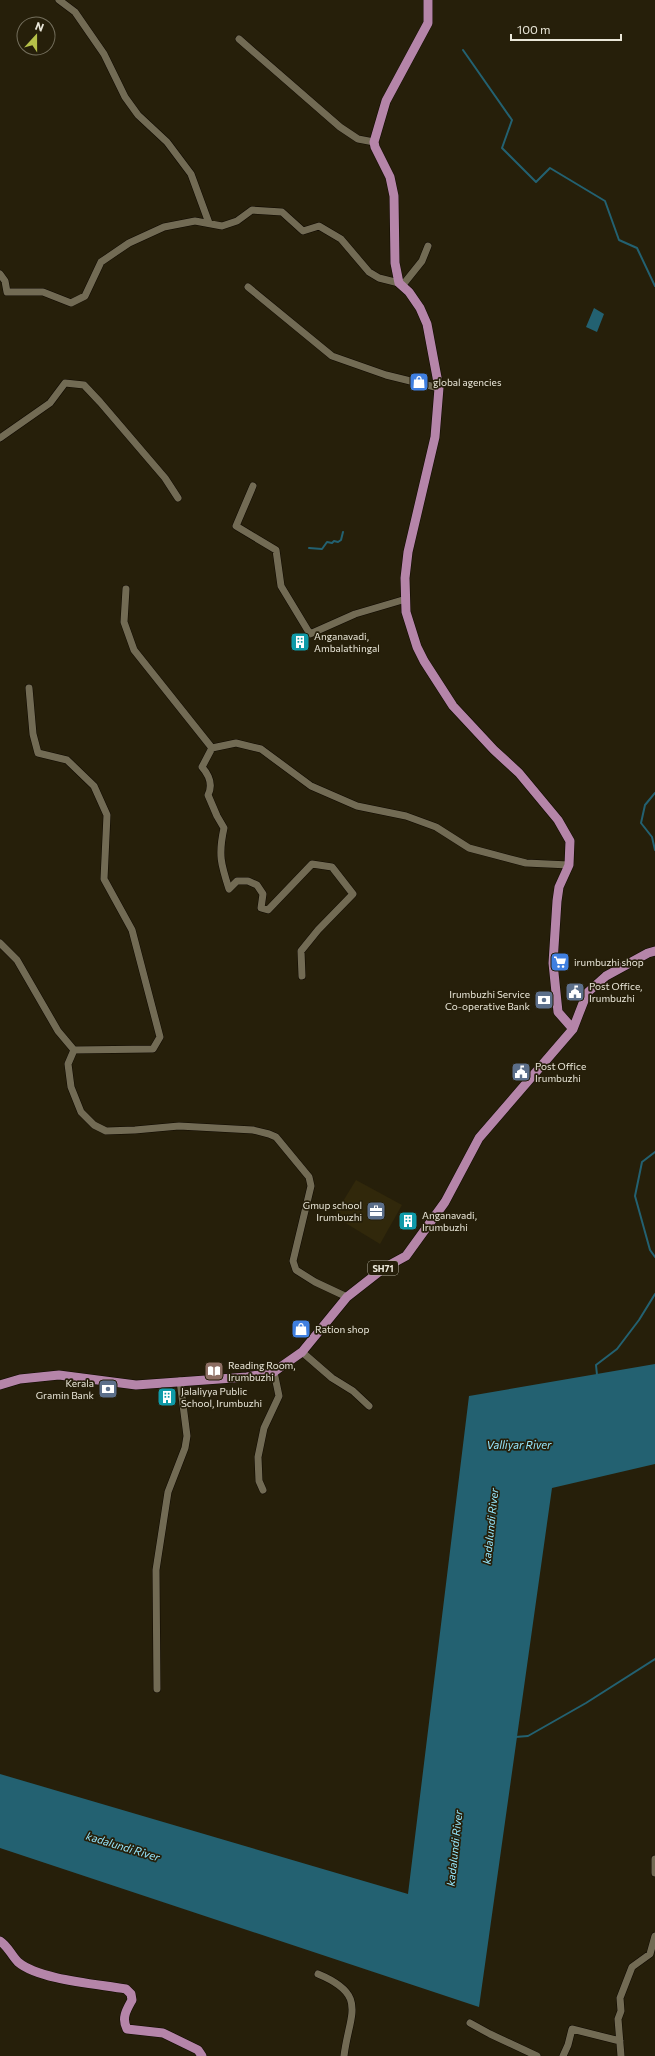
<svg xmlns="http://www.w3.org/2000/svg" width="655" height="2056" viewBox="0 0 655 2056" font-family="Commissioner,sans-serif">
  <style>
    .built { fill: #31280b }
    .water { fill: #236171 }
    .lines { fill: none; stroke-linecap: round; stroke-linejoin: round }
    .stream { stroke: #236171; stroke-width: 2 }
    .minor-casing { stroke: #0f0900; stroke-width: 8 }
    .major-casing { stroke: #0f0900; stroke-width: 10 }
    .minor { stroke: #726b54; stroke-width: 7 }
    .major { stroke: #b585a9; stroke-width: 9 }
    .labels { text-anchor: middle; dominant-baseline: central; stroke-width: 3.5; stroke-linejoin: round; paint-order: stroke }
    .shield { fill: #261f0a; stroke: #afab9b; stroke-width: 1 }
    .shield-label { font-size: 9px; font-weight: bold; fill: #eae7d9 }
    .poi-label { font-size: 10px; fill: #eae7d9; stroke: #261f0a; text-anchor: start }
    .water-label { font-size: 11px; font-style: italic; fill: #96e7fe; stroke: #261f0a }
  </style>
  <rect width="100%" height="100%" fill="#261f0a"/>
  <path class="built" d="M356,1180L402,1205L380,1244L334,1216Z"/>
  <path class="water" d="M594,308L604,314L597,332L586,327Z
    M655,1364V1464L552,1488L479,2007L0,1848V1774L408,1894L469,1396Z"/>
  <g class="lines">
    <path class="stream" d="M463,50L512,120L502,148L536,182L550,168L605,201L619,240L637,248L655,286
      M309,548L322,549L327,542L332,543L334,541L338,542L341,540L343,532
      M655,793L645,805L641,823L652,837L655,850
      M655,1152L642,1162L635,1196L650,1250L655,1257
      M597,1375L596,1365L617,1349L639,1320L655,1294
      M515,1737L528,1736L586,1703L655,1659"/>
    <g class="minor-casing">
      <path id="minor" d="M59,0L75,12L104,54L125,97L138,115L167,142L191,174L209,223
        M239,39L340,127L358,139L374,142
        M0,274L5,281L7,292H43L71,303L85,296L101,262L129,243L164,227L195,221L222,226L237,221L252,210L282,212L303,231L319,226L341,239L369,272L379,278L399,283
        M402,286L422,261L428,246
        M248,287L332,356L386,375L439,388
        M0,438L50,403L65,383L84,385L100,402L165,478L178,498
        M253,486L236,526L276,550L281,586L310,634L355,614L406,599
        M126,589L124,622L134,650L212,748
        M29,688L33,734L38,753L67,760L94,786L107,815L104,879L132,930L160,1037L153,1049L74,1050L68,1064L71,1087L81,1112L94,1125L106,1131L135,1130L179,1126L253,1130L269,1134L276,1137L309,1177L311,1186L293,1261L296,1270L315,1282L347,1297
        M0,943L17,960L58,1031L74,1050
        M302,976L301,951L318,930L353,894L332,867L312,864L268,910L261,908L263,894L257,885L248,881H237L229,889C221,864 218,855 224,828L217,816L208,795C213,785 209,775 202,767L212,748L236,743L261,749L311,786L357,806L406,816L436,827L469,848L526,863L569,865
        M302,1352L332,1378L353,1391L369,1406
        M263,1490L259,1481L258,1457L264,1428L279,1396L274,1372
        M157,1689L156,1570L168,1492L185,1448L187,1436L180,1381
        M655,1859V1873
        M318,1974C369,1995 349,2014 344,2056
        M470,2023L490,2034L537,2056
        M563,2056L568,2045L572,2029L620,2041
        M621,2056L618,2019L621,2011L620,1998L632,1967L650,1954L655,1936"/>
    </g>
    <g class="major-casing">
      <path id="major" d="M428,0V23L386,101L374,142L375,147L390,177L394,196L395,263L399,283L409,292L420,308L427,324L439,388L435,437L408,552L405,578L406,612L417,647L424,661L453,706L494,750L519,773L558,820L570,841L569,865L559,887L557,901L553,963L558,1012L573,1029
        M0,1385L20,1379L59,1375L136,1385L247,1377L274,1372L282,1366L302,1352L347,1297L384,1268L406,1256L445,1202L479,1138L573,1029L587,993L606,976L648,953L655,951
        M0,1941C8,1946 11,1955 18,1962C39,1980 98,1984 126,1989L131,1994L132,2000C127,2009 121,2018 127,2029L163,2033L198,2050L202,2056"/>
    </g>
    <use href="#minor" class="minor"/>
    <use href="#major" class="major"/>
  </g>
  <defs>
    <g id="shop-square" transform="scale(1)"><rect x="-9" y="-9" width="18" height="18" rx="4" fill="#3f7fe0" stroke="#261f0a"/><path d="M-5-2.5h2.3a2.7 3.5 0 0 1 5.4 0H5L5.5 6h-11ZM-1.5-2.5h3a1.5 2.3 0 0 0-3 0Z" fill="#fff"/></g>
    <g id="building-square" transform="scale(1)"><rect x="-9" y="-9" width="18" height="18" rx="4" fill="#0f9aa8" stroke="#261f0a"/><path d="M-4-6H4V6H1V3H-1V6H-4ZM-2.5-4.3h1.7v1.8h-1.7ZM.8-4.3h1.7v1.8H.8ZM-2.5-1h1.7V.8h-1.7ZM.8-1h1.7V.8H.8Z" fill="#fff"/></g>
    <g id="supermarket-square" transform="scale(1)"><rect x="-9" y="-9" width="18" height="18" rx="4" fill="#3f7fe0" stroke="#261f0a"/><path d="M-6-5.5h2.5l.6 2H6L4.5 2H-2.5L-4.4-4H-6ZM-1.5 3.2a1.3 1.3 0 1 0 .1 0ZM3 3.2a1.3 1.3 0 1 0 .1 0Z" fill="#fff"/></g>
    <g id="civic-square" transform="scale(1)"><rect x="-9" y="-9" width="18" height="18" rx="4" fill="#5c6f8a" stroke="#261f0a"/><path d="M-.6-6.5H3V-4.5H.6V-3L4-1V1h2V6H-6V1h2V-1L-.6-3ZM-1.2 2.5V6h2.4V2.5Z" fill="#fff"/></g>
    <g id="bank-square" transform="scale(1)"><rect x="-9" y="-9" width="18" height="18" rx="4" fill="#5c6f8a" stroke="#261f0a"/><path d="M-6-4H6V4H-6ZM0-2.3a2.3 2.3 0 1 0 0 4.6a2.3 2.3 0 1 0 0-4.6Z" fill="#fff"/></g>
    <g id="office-square" transform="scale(1)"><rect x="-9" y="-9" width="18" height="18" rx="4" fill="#5c6f8a" stroke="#261f0a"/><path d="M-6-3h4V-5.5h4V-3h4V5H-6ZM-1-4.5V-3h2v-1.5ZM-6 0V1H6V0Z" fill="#fff"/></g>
    <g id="library-square" transform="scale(1)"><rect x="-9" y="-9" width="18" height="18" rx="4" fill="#8d6e63" stroke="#261f0a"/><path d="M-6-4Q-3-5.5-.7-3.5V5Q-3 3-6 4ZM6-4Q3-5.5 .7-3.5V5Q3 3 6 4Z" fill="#fff"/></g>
  </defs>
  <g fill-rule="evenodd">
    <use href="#shop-square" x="419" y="382"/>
    <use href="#building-square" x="300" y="642"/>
    <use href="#supermarket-square" x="560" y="962"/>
    <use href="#civic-square" x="575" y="992"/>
    <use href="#bank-square" x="544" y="1000"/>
    <use href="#civic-square" x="521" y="1072"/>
    <use href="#office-square" x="376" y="1211"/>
    <use href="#building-square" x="408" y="1221"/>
    <use href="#shop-square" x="301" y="1329"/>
    <use href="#library-square" x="214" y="1371"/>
    <use href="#bank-square" x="108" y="1389"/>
    <use href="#building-square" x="167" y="1397"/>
  </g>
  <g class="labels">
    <rect class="shield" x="368" y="1261" width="30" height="14" rx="3"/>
    <g class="shield-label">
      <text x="383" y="1268">SH71</text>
    </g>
    <g class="poi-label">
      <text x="433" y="382">global agencies</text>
      <text x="314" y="636">Anganavadi,<tspan x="314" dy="12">Ambalathingal</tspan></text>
      <text x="574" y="962">irumbuzhi shop</text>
      <text x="589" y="986">Post Office,<tspan x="589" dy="12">Irumbuzhi</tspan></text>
      <text x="530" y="994" text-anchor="end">Irumbuzhi Service<tspan x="530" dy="12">Co-operative Bank</tspan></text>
      <text x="535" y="1066">Post Office<tspan x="535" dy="12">Irumbuzhi</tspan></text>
      <text x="362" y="1205" text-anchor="end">Gmup school<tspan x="362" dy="12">Irumbuzhi</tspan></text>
      <text x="422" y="1215">Anganavadi,<tspan x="422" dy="12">Irumbuzhi</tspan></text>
      <text x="315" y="1329">Ration shop</text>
      <text x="228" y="1365">Reading Room,<tspan x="228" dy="12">Irumbuzhi</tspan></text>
      <text x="94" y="1383" text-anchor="end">Kerala<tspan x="94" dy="12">Gramin Bank</tspan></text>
      <text x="181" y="1391">Jalaliyya Public<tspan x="181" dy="12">School, Irumbuzhi</tspan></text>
    </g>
    <g class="water-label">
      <text x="519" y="1444">Valliyar River</text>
      <text transform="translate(490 1526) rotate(-84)">kadalundi River</text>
      <text transform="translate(123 1846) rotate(17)">kadalundi River</text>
      <text transform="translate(454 1848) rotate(-84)">kadalundi River</text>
    </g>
  </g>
  <g transform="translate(36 36) rotate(21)"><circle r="19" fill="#261f0a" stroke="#746f5d"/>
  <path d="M0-3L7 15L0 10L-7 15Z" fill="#b6c149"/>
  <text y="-6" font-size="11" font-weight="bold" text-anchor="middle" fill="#eae7d9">N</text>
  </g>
  <path d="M511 34v6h110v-6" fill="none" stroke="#eae7d9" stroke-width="2"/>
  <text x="517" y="34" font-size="12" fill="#eae7d9" stroke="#261f0a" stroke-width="3" paint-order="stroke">100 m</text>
</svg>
